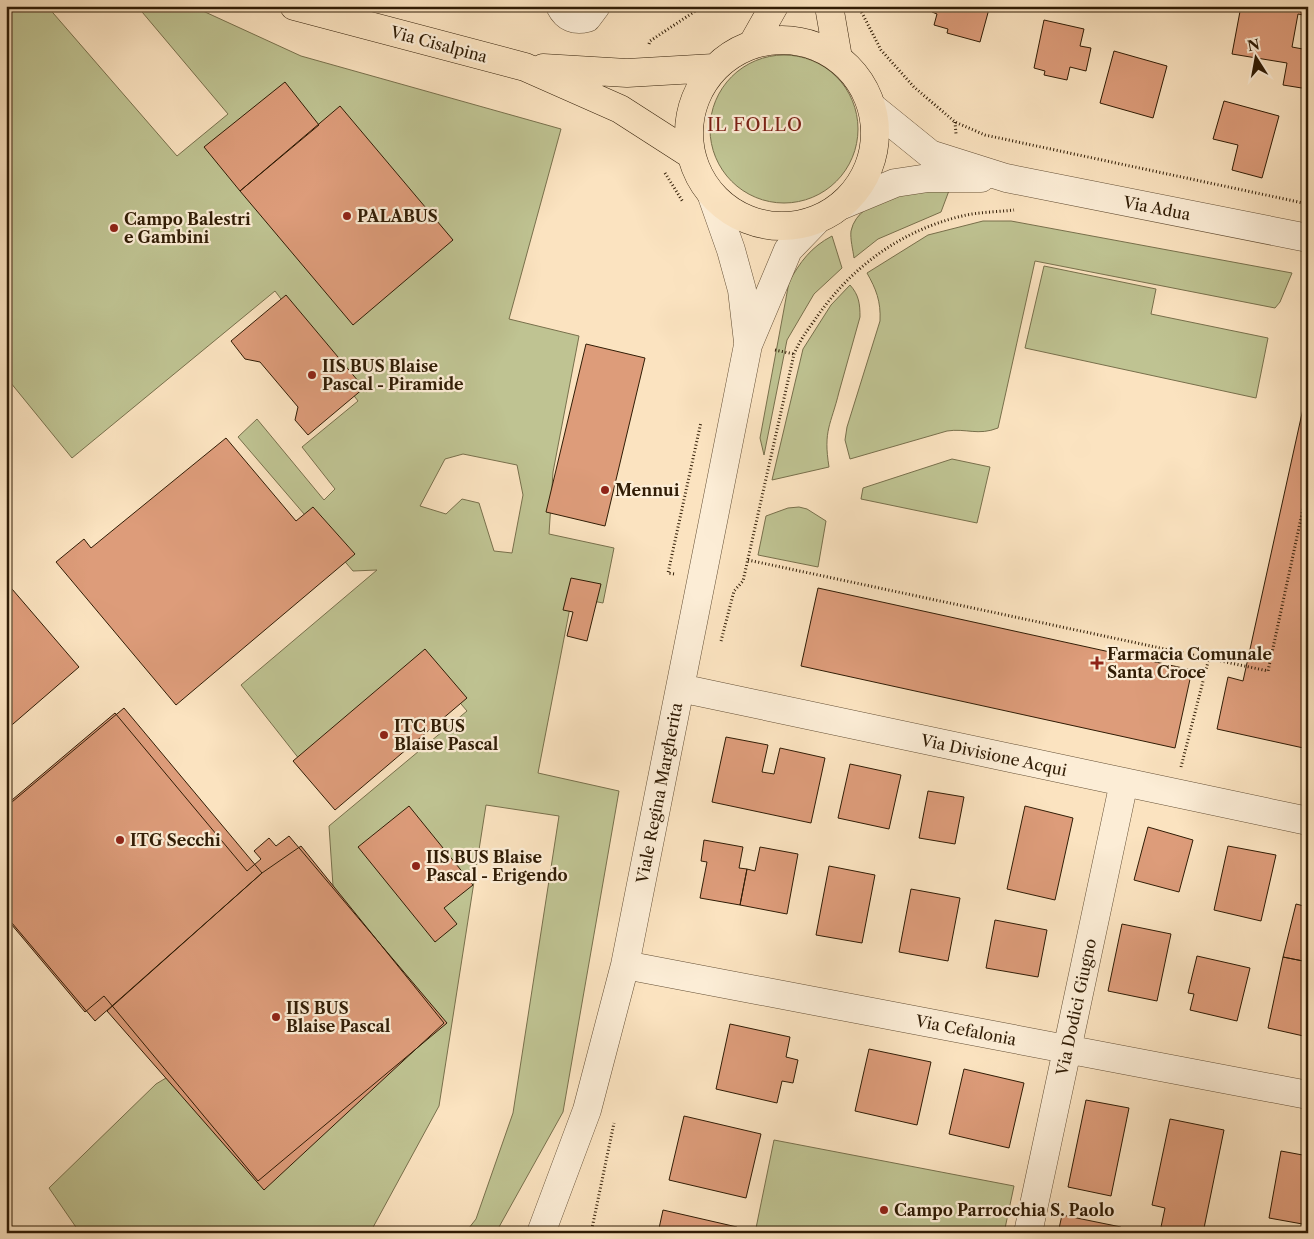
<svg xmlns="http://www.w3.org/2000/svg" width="1314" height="1239" viewBox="0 0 1314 1239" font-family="'Libre Caslon Text',serif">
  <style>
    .green { fill: #bfc392; stroke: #78704c; fill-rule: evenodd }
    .building { fill: #dd9c7a; stroke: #301c05 }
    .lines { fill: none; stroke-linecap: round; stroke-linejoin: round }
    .minor-casing { stroke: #634e34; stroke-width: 29 }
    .major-casing { stroke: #301c05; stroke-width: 29 }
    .path { stroke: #301c05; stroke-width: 3; stroke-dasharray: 1 2.5; stroke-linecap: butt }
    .minor { stroke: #fcedd6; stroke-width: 28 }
    .major { stroke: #fbe3c0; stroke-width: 28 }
    .poi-dot { fill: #8f2418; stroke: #fcedd6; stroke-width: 2 }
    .labels { text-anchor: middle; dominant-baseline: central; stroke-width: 4.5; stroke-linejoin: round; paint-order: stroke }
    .street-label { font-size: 16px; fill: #301c05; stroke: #fcedd6 }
    .poi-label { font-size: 16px; font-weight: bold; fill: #301c05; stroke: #fcedd6; text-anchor: start }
    .neighbourhood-label { font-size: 18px; letter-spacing: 1px; fill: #7a1f14; stroke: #fcedd6 }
  </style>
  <rect width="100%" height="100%" fill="#fbe3c0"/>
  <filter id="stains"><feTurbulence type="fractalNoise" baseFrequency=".004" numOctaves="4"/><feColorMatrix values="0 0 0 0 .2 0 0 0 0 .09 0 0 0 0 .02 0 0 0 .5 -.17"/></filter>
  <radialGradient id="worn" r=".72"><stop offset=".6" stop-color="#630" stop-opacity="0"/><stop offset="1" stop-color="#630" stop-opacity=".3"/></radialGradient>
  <path class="green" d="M6,6H47L177,156L228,114L137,6H192L301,56L561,129L509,319L579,336L553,472L549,534L614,548L603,603L572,597L538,773L619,791L563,1112L499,1227L493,1233H465L476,1219L513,1113L559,816L486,805L439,1106L371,1231L80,1233L49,1188L156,1084L166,1078L333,886L329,826L467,711L422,658L300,760L241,685L377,570L353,571L238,437L257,419L324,500L335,489L302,447L358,401L275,291L72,458L6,377ZM463,454L517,465L523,495L512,553L494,551L479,503L462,499L446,514L420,506L445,459Z
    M710 129a74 74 0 1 1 148 0a74 74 0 1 1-148 0Z
    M950,188L941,212L878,239L854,258C853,250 850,239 851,231C859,194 921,192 950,188Z
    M983,221H1011L1292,273L1280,302L1275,308L1035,261L998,428C978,436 966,428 947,431L850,459L845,440L847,427L880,321C881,301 876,289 867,273L928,235Z
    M832,236L842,268L814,294L787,340L764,455L760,438L789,282C800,262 811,247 832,236Z
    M1044,266L1156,289L1151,314L1268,338L1256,398L1025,348Z
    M850,285C859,295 860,304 860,317C853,342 846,367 839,392C831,425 823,430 829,467L772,480L803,349L831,305Z
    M952,459L990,467L977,523L861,499L863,488Z
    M799,507L807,509L826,521L818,567L758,555L766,516L788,508Z
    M774,1140L1014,1186L1004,1233H755Z"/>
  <path class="building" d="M934,6H982L989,9L980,42L947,33L948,29L934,25L937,14L932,12Z
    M1241,6H1308V16L1298,14L1292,47L1308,50V89L1283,85L1287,63L1232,54Z
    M1044,20L1084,29L1080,46L1091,48L1086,71L1070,67L1067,80L1044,75L1045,71L1034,68Z
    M1114,51L1167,66L1153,118L1100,103Z
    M285,82L319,125L240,191L204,147Z
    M1224,101L1279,116L1262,178L1232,170L1238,145L1213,139Z
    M340,106L453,240L353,325L240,191Z
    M1308,158V176L1303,175Z
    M286,295L364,388L308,435L295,420L298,407L260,362L245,359L231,341Z
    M586,344L645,358L605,526L546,512Z
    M1308,386V749L1217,729L1228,677L1243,681Z
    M226,438L296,521L313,507L355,554L176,705L56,562L84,539L91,548Z
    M571,578L601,584L587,641L567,636L573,612L563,610Z
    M6,582L79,667L6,730Z
    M818,588L1192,670L1175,748L801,666Z
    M425,649L467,698L335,810L293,761Z
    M124,708L262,873L95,1021L6,916V807Z
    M115,713L247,871L261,859L254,851L269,838L276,846L289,836L447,1023L258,1181L104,996L85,1012L6,918V805Z
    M726,737L768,745L762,772L774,774L780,748L825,758L811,823L712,802Z
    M850,764L901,775L889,829L838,818Z
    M928,791L964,797L955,844L919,838Z
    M409,806L473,885L444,908L457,924L435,942L358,847Z
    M1025,806L1073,818L1055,900L1007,889Z
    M1148,827L1193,840L1179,892L1134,880Z
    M704,840L743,847L739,868L747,869L740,905L700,898L707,862L701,861Z
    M301,846L444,1023L264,1190L107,1011L262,873Z
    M1228,846L1276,855L1261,921L1214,910Z
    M760,847L798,854L787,914L740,905L747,869L755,871Z
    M829,866L875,875L862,943L816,935Z
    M911,889L960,898L948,961L899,952Z
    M1296,904L1308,907V962L1283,957Z
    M995,920L1047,930L1038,977L986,968Z
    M1122,924L1171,934L1157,1001L1108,991Z
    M1197,956L1250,968L1237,1021L1190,1010L1194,994L1188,993Z
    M1283,957L1308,962V1037L1268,1028Z
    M730,1024L790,1037L786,1057L798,1060L793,1083L782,1081L777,1103L716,1089Z
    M869,1049L931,1062L917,1125L855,1111Z
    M964,1069L1024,1083L1009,1148L949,1134Z
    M1086,1100L1129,1108L1111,1196L1068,1187Z
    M684,1116L761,1134L746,1198L669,1180Z
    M1170,1119L1224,1130L1203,1233H1189L1161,1227L1165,1208L1152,1205Z
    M1281,1151L1308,1156V1225L1269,1218Z
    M663,1210L737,1227L736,1233H658Z
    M1062,1215L1121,1227L1120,1233H1058Z"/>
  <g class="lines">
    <g class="minor-casing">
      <path id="minor" d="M560,6C566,18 575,21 587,18L596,6
        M872,107L930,154L1006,178L1308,238
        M712,196L731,250L742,290L748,342
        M842,205L895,183L928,178H981
        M680,688L1308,821
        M625,965L1308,1095
        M541,1233L587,1110L625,965L748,345L788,250L817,220
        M1028,1233L1124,782"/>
    </g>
    <g class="major-casing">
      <path id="major" d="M294,6L525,67L620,109L690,154
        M829,6L838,58
        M689 133a93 93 0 1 1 186 0a93 93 0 1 1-186 0Z
        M752,45L774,6
        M543,68L627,73L714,68"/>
    </g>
    <path class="path" d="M860,9L881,50L914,87L955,122L985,135L1308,204
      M649,44L650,41L703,6
      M955,122L956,134
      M665,173L683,202
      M775,350L794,354
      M748,560L1268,671L1308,486
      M674,574L668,573L701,422
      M721,641L734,591L743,581L794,354C799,342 806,332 814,321C849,269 899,231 962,216C978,212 997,212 1014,210
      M1181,767L1209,658
      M591,1233L614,1123"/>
    <use href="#minor" class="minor"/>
    <use href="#major" class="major"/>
  </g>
  <g class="poi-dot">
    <circle cx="347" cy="216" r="5"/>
    <circle cx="114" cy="228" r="5"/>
    <circle cx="312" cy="375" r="5"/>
    <circle cx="605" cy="490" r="5"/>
    <path d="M1094.5 655.5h5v5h5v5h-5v5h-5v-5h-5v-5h5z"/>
    <circle cx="384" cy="735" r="5"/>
    <circle cx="120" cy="840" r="5"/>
    <circle cx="416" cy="866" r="5"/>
    <circle cx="276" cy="1017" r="5"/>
    <circle cx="884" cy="1210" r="5"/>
  </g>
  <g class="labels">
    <g class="street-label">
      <text transform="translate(439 44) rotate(15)">Via Cisalpina</text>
      <text transform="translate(1157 208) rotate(11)">Via Adua</text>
      <text transform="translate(994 755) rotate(12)">Via Divisione Acqui</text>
      <text transform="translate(659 793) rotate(-79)">Viale Regina Margherita</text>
      <text transform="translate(1076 1007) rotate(-78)">Via Dodici Giugno</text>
      <text transform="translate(966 1030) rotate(11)">Via Cefalonia</text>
    </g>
    <g class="poi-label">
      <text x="357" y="216">PALABUS</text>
      <text x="124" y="219">Campo Balestri<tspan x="124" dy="18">e Gambini</tspan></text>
      <text x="322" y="366">IIS BUS Blaise<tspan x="322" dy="18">Pascal - Piramide</tspan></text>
      <text x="615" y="490">Mennui</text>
      <text x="1107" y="654">Farmacia Comunale<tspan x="1107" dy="18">Santa Croce</tspan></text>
      <text x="394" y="726">ITC BUS<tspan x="394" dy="18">Blaise Pascal</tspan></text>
      <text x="130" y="840">ITG Secchi</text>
      <text x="426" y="857">IIS BUS Blaise<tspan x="426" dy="18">Pascal - Erigendo</tspan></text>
      <text x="286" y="1008">IIS BUS<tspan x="286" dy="18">Blaise Pascal</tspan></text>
      <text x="894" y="1210">Campo Parrocchia S. Paolo</text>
    </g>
    <g class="neighbourhood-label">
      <text x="755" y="125">IL FOLLO</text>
    </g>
  </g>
  <rect width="1314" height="1239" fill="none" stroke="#fbe3c0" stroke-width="25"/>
  <rect x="8" y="8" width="1299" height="1224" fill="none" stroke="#301c05" stroke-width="2.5"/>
  <rect x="12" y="12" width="1289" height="1214" fill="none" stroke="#301c05"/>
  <g transform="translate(1256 58) rotate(349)" stroke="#fcedd6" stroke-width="4" paint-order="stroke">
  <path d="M0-4L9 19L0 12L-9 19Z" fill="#301c05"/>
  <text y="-8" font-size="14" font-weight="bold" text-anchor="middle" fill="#301c05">N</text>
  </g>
  <rect width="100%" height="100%" filter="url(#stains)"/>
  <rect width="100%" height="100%" fill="url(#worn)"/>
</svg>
